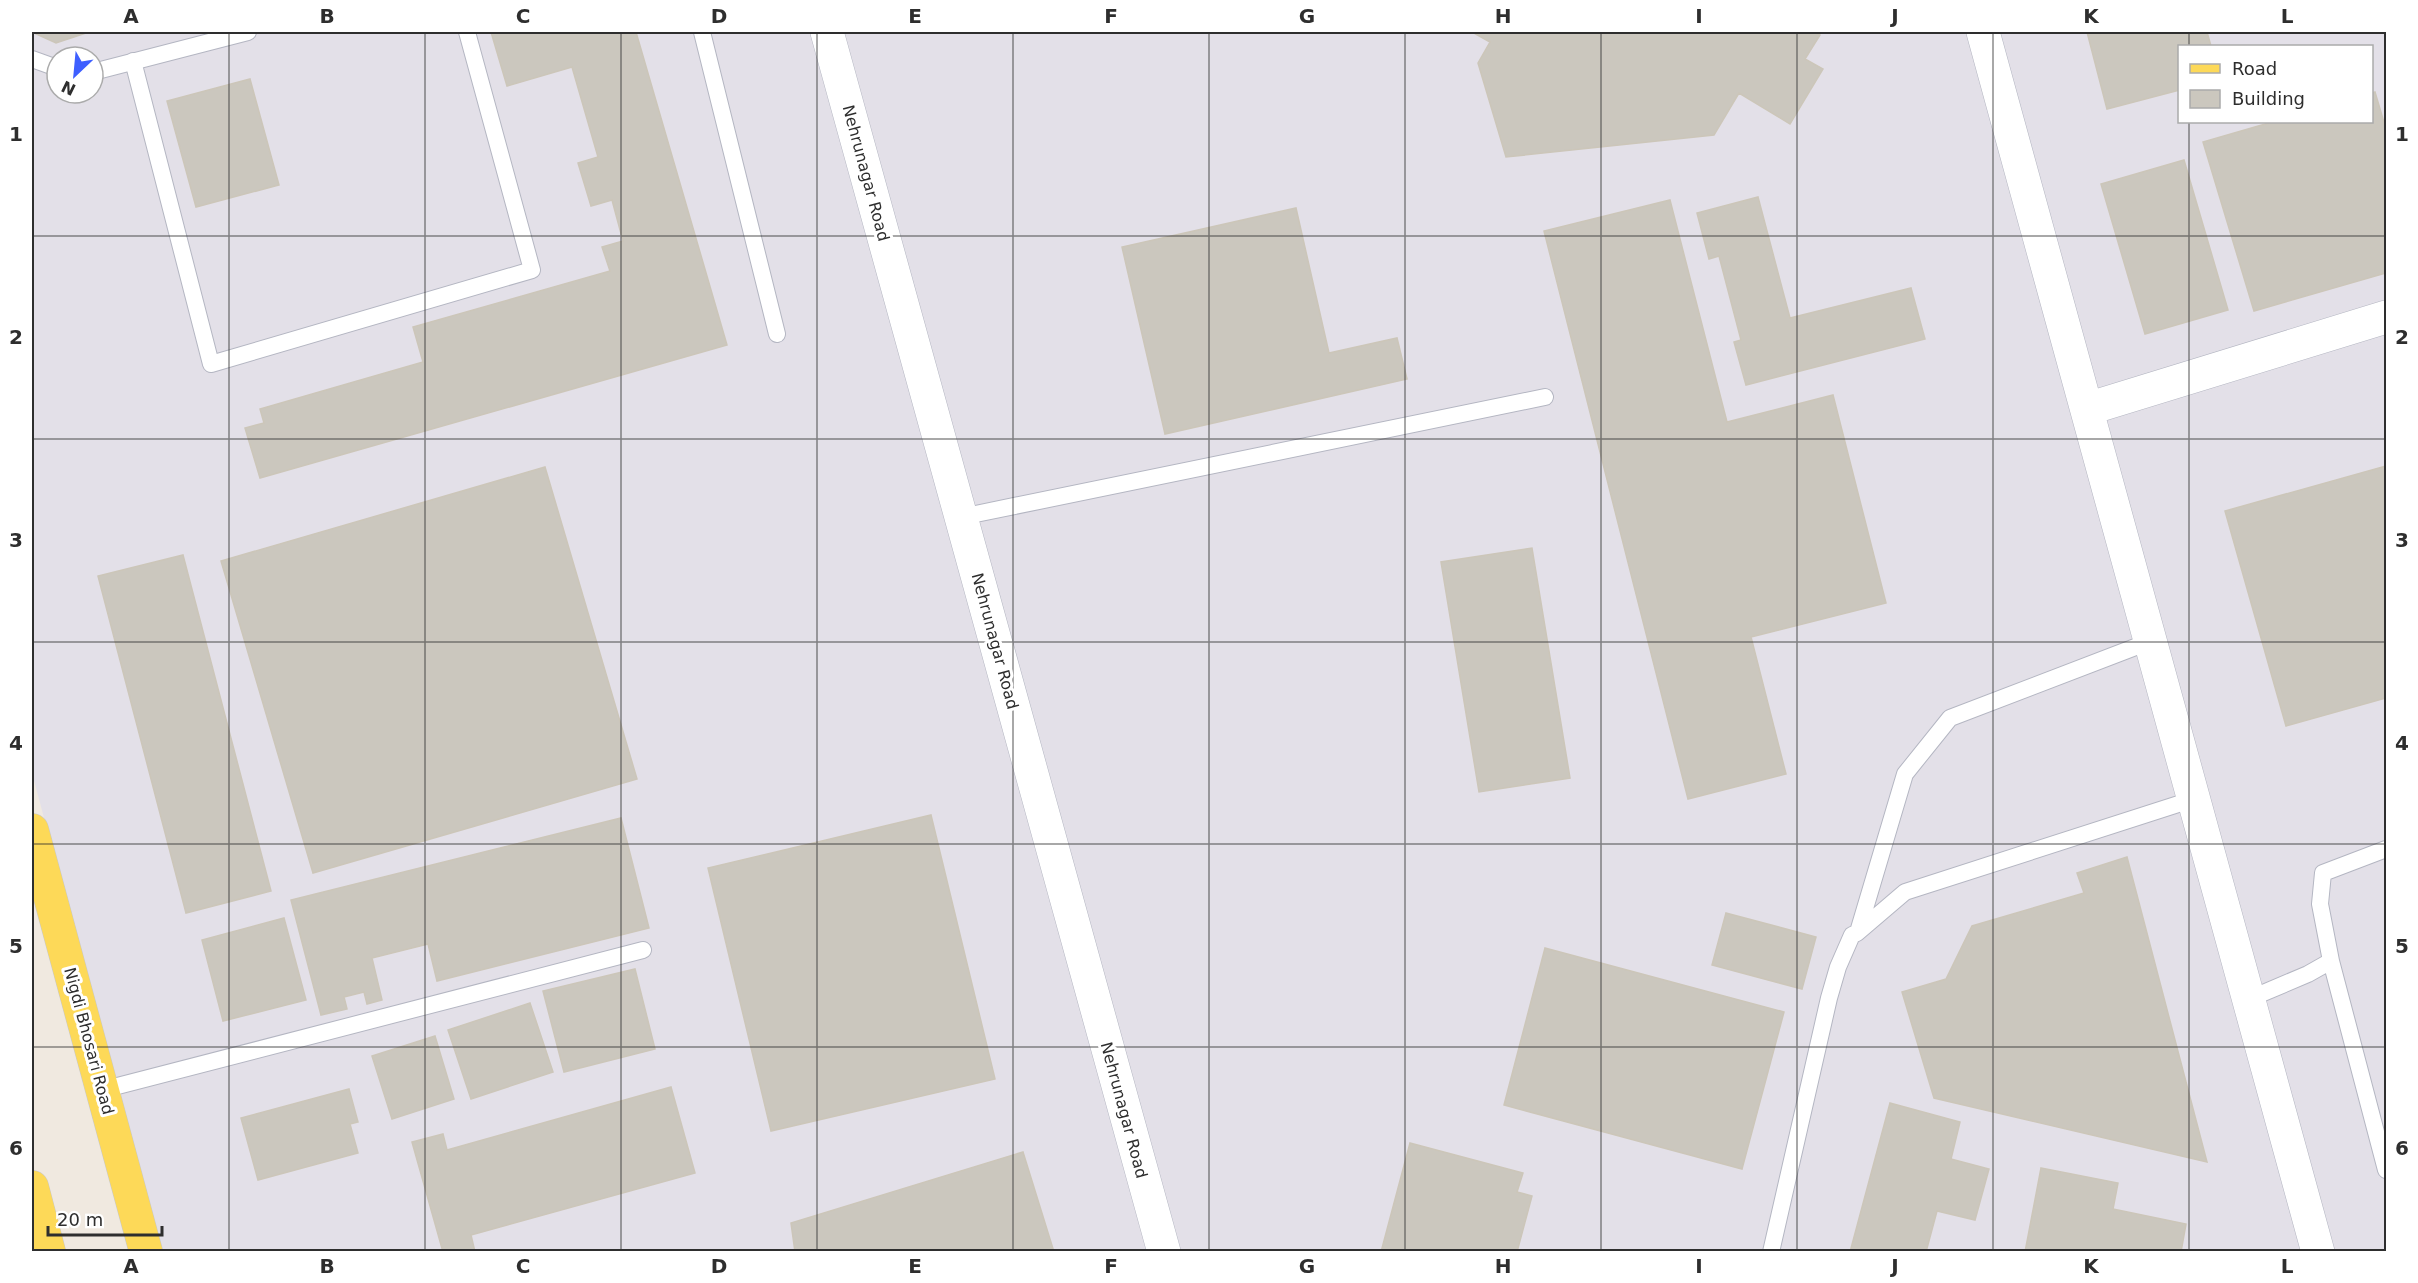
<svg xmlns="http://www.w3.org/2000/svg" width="2418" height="1283" viewBox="0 0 2418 1283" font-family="'DejaVu Sans',sans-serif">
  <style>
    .industrial { fill: #e3e0e8; fill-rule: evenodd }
    .building { fill: #cbc7be; stroke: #ccc6b9; stroke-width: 1.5 }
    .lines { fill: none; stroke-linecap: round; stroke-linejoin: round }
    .service-casing { stroke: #b4b6c2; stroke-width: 18 }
    .tertiary-casing { stroke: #b4b6c2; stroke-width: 34 }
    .primary-casing { stroke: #c9c9c9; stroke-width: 34 }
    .service { stroke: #fff; stroke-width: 16 }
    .tertiary { stroke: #fff; stroke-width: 33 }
    .primary { stroke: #fdd958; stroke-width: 33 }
    .grid { fill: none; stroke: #2e2e2e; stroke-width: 1.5; stroke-opacity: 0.55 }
    .labels { text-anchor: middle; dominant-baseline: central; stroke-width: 6; stroke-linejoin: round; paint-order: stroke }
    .street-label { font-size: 16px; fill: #2e2e2e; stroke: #fff }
    .neatline { fill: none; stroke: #2e2e2e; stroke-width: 2 }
    .grid-label { font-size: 20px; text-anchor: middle; font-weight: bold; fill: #2e2e2e }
  </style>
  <rect width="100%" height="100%" fill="#f0e9e0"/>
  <path class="industrial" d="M32,32H2386V1251H160L32,773ZM2180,46H2372V122H2180ZM57,57H93V93H57Z"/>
  <path class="building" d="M32,32H89L56,43Z
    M491,32H636L727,345L260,478L245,428L264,423L260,409L423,362L413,327L610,271L602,247L623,241L612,200L591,206L578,163L598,157L572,67L507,86Z
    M1472,32H1814L1820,35L1805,59L1823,69L1790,124L1739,93L1714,135L1506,157L1478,63L1490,42Z
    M2087,32H2207L2211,46H2180V90L2107,109Z
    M250,79L279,185L196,207L167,101Z
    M2375,92L2386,129V273L2254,311L2203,142L2272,122H2372V93Z
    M2184,160L2228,310L2145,334L2101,184Z
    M1758,197L1790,318L1911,288L1925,339L1746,385L1734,342L1741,340L1719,256L1709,259L1697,213Z
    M1670,200L1727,422L1833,395L1886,603L1751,637L1786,774L1688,799L1544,231Z
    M1296,208L1329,353L1397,338L1407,379L1165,434L1122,247Z
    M2386,466V698L2286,726L2225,511Z
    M545,467L637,779L313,873L221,561Z
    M1532,548L1570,778L1479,792L1441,562Z
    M183,555L271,891L186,913L98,576Z
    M931,815L995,1079L771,1131L708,868Z
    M621,818L649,928L437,981L428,944L372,958L382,1000L367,1004L364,992L344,997L347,1009L321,1015L291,900Z
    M2127,857L2207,1162L1934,1098L1902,992L1946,979L1972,926L2084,893L2077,873Z
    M1726,913L1816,937L1802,989L1712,965Z
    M284,918L306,1000L223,1021L202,940Z
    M1545,948L1784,1012L1742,1169L1504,1105Z
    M635,969L655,1049L564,1072L543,991Z
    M530,1003L553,1072L471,1099L448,1030Z
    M435,1036L454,1099L392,1119L372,1056Z
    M671,1087L695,1173L471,1235L475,1252H443L412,1142L443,1134L447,1150Z
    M349,1089L358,1122L350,1124L358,1153L258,1180L241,1118Z
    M1890,1103L1960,1122L1951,1159L1989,1169L1975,1220L1937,1211L1926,1252H1850Z
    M1410,1143L1523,1173L1517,1192L1532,1196L1517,1252H1381Z
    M1023,1152L1054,1252H795L791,1223Z
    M2041,1168L2118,1183L2113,1209L2186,1224L2181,1252H2025Z"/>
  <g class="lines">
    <g class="service-casing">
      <path id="service" d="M702,32L777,334
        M32,59L57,68
        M133,61L211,364L532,270L467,32
        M93,72L248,32
        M961,517L1545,397
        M1858,932L1905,774L1950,718L2151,641
        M2331,961L2386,1170
        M2249,999L2308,974L2331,961L2320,904L2323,873L2386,849
        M102,1090L643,950
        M1771,1252L1829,998L1838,967L1852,935L1857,933L1905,892L2194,799"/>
    </g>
    <g class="tertiary-casing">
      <path id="tertiary" d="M827,32L1164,1252
        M1983,32L2318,1252
        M2087,409L2386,317"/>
    </g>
    <g class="primary-casing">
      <path id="primary" d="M32,830L146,1252
        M32,1187L49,1252"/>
    </g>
    <use href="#service" class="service"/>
    <use href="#tertiary" class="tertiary"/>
    <use href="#primary" class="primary"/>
  </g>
  <path class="grid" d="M229,32V1252M425,32V1252M621,32V1252M817,32V1252M1013,32V1252M1209,32V1252M1405,32V1252M1601,32V1252M1797,32V1252M1993,32V1252M2189,32V46M2189,122V1252M32,236H2386M32,439H2386M32,642H2386M32,844H2386M32,1047H2386"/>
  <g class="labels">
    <g class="street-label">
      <text transform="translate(866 173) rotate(75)">Nehrunagar Road</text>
      <text transform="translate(995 641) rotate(75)">Nehrunagar Road</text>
      <text transform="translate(89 1041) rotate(75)">Nigdi Bhosari Road</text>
      <text transform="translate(1124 1110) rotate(75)">Nehrunagar Road</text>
    </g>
  </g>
  <rect width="2418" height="1283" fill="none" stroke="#ffffff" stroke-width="66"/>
  <rect x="2178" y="45" width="195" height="78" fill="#ffffff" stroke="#ababab" stroke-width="1.5"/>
  <rect x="2190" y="64" width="30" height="9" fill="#fdd958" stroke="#ababab" stroke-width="1.5"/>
  <text x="2232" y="75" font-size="18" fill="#2e2e2e">Road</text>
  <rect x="2190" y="90" width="30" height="18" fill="#cbc7be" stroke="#ababab" stroke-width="1.5"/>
  <text x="2232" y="105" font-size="18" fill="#2e2e2e">Building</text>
  <g transform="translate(75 75) rotate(206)"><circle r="28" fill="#ffffff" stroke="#ababab" stroke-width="1.5"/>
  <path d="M0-4.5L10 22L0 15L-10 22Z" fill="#3e5fff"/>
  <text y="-9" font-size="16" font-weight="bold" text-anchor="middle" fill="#2e2e2e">N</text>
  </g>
  <path d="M48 1226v9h114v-9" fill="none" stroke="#2e2e2e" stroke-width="3"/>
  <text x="57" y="1226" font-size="18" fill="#2e2e2e" stroke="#ffffff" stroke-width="4.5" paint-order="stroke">20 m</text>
  <rect x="33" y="33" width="2352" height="1217" class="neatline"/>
  <g class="grid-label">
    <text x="131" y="23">A</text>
    <text x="327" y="23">B</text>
    <text x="523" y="23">C</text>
    <text x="719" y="23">D</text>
    <text x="915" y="23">E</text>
    <text x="1111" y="23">F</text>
    <text x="1307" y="23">G</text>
    <text x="1503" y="23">H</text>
    <text x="1699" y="23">I</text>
    <text x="1895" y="23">J</text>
    <text x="2091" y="23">K</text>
    <text x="2287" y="23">L</text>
    <text x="16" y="141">1</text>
    <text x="2402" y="141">1</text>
    <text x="16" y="344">2</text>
    <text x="2402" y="344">2</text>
    <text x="16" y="547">3</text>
    <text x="2402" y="547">3</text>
    <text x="16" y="750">4</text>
    <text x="2402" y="750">4</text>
    <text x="16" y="953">5</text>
    <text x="2402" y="953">5</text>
    <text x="16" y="1155">6</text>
    <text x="2402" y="1155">6</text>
    <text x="131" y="1273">A</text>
    <text x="327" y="1273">B</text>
    <text x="523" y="1273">C</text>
    <text x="719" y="1273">D</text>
    <text x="915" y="1273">E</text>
    <text x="1111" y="1273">F</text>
    <text x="1307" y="1273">G</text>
    <text x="1503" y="1273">H</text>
    <text x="1699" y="1273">I</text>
    <text x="1895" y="1273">J</text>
    <text x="2091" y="1273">K</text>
    <text x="2287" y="1273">L</text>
  </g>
</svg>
